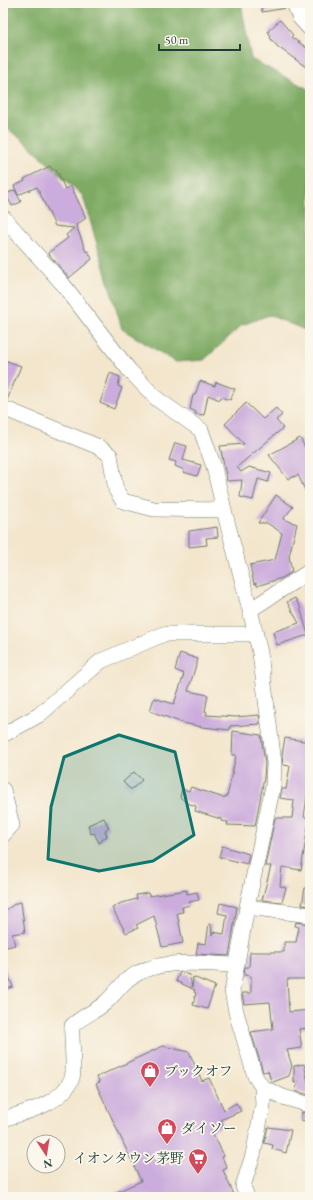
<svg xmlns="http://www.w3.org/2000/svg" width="313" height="1200" viewBox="0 0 313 1200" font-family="'EB Garamond','Noto Serif JP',serif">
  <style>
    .forest { fill: #7eaa63; stroke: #4e744c }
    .building { fill: #cbacdc }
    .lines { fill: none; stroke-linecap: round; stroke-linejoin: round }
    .minor-casing { stroke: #69786a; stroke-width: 16 }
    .minor { stroke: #fff; stroke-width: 15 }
    .marked { fill: #0f766e; fill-opacity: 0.2; stroke: #0f766e; stroke-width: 3; stroke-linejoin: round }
    .labels { text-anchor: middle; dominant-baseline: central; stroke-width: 3.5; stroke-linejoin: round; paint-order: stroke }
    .poi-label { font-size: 14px; fill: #1f3d34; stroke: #fbf7ec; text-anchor: start }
  </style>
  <rect width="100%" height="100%" fill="#fbf7ec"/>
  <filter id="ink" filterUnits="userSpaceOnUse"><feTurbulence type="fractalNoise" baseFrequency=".025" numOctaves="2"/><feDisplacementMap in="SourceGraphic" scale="8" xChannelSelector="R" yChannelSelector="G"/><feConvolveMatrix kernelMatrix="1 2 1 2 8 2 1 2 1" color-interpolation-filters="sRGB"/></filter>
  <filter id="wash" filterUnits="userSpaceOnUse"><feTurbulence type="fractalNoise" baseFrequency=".012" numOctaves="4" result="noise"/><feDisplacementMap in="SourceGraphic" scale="16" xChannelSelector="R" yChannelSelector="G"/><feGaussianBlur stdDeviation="0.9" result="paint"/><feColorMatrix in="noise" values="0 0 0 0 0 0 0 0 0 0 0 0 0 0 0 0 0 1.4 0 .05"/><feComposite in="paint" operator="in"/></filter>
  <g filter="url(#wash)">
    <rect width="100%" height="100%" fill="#f3e6cd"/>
    <path class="forest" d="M3,3H241L251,59L310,90V332L269,315L242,325L204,360L176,362L122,329L83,196L21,138L3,126Z"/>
    <g id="blocks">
      <path class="building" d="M261,3H285L286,8L262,12Z
        M280,20L293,35L291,37L310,50V61L306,67L278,47L270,38L271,37L268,31Z
        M50,166L53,170L56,169L65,189L71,186L86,218L76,225L86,252L88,251L92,259L69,278L48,253L68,238L66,235L74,228L55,226L37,187L18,195L14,186L25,181L24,179Z
        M15,190L21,202L12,206L6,194Z
        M7,361L21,366L7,400L3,399V369Z
        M110,373L120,377L118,386L122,388L114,409L100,403Z
        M200,381L215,386L216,382L235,389L230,400L221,397L220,400L208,395L204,415L195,414L196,412L190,409L193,395H195Z
        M246,403L263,419L276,408L282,415L276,420L283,428L237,467L241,472L249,467L271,473L268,482L258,479L253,500L240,497L242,480L227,481L220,446L244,444L225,424Z
        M300,438L310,457V501L298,475L288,479L269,455Z
        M175,443L187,446L183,460L201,465L197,476L183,472L184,470L175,466L176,462L169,460Z
        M276,495L293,507L283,519L297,524L289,556L292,572L282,578L257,586L256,583L254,584L250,565L275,560L282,533L267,523H258Z
        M217,527L218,537L206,538L207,545L189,547V531Z
        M295,598L300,607L308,635L277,645L273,632L299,623L287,602Z
        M180,653L198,659L188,691L208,695L205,711L207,712L206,715L236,717L259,715L260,724L230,726V730L202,727L183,723L150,711L154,698L174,704L184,674L175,670Z
        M233,731L261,735L265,763L264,778L255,826L227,825L228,822L221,821V819L195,811L196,806L187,803L180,797L182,789L189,791L191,787L224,798L225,796L227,797L236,755H232Z
        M285,738L310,742V789H308L304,817L310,818V827L308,826L301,870L282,867L280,886L286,888L282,902L262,900L271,866H265L275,818H292L294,800L280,798L282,789H286L290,766L283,765L282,755Z
        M134,772L142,780L132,789H130L123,782Z
        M104,818L109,828L105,830L107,836L99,843L94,833L91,834L88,825Z
        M222,846L249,854L247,864L219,857Z
        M305,888H310V906L302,905Z
        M187,890V894L197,892L199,900L189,902L190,905L182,907L183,912L177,913L183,943L162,947L154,916L136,925L138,928L126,933L112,908L121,903L137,899L136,895L148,893L149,896Z
        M21,902L25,932L12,934L15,945L3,948V912L16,903Z
        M220,903L237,907L229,956L196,954L198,943L206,944L209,924H211L212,935L213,932L224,934L227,915L218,913Z
        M296,922L310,924V937H308L310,979H287L289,1012L310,1010V1028L299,1029L302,1048L287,1050L292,1066L289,1076L273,1082L271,1081L268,1071L263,1072L251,1032L273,1029L270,1002L244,1004L242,993H251V976L244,975L245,967H249L250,952H284V942H296L299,927L295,926Z
        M3,962L13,987L3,990Z
        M180,972L189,975L192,987L193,977L215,986L207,1009L193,1005L196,993L194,992L195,990L176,981Z
        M163,1046L189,1052L202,1081L209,1078L224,1110L236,1103L241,1111L221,1120L223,1126L212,1131L224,1156L222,1157L227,1168L223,1170L235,1197H106L141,1181L96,1084L100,1082L97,1077Z
        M304,1064L310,1091L309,1095L295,1091L298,1082L294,1083V1066Z
        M302,1112L310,1114L309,1122L301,1120Z
        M268,1127L291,1130L286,1153L272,1149L273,1145L264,1143Z"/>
    </g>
  </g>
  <g filter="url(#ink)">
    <use href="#blocks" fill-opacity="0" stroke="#69786a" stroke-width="1"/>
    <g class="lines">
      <g class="minor-casing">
        <path id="minor" d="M294,3L300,18L310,29
          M3,217L62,283L129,370L157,399L201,430L214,467L224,510L252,618L260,653L274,763L273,786L247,907L232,991L236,1012L255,1076L262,1087L263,1105L253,1155L243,1186L247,1197
          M3,408L99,447L110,455L116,490L123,501L154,509L224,510
          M250,610L310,571
          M3,735L39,715L101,661L164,634H256
          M3,790L12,825L3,835
          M247,907L310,915
          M262,1087L283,1097L310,1105
          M3,1119C27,1112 62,1104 72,1078C75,1068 71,1039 72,1026C82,1016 95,1012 105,1003C113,996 120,986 128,979C159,957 200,964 236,965"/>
      </g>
      <use href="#minor" class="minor"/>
    </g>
  </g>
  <path class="marked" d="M119,735L175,752L194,835L153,861L99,871L48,859L51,807L64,757Z"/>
  <defs>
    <g id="shop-pin" transform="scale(1)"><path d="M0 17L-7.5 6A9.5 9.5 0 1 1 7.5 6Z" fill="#d1495b" stroke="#fbf7ec"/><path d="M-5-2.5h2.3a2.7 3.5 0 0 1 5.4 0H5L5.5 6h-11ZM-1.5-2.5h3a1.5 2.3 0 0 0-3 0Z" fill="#fff"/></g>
    <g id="supermarket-pin" transform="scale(1)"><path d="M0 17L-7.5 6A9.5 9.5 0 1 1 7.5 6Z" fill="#d1495b" stroke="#fbf7ec"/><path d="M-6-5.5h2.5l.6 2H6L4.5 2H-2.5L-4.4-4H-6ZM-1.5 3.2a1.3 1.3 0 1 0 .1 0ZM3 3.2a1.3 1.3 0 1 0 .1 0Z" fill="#fff"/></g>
  </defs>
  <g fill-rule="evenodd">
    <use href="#shop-pin" x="150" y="1071"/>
    <use href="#shop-pin" x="167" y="1128"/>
    <use href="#supermarket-pin" x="198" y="1158"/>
  </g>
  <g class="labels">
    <g class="poi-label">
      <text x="164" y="1071">ブックオフ</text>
      <text x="181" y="1128">ダイソー</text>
      <text x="184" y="1158" text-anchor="end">イオンタウン茅野</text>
    </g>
  </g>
  <rect width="313" height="1200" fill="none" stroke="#fbf7ec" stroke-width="16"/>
  <g transform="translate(46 1154) rotate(168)"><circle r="19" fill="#fbf7ec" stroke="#a3ada2"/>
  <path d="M0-3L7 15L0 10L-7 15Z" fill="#d1495b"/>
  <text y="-6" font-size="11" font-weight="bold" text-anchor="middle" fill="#1f3d34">N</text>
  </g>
  <path d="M159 44v6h81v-6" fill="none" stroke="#1f3d34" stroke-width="2"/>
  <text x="165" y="44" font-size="12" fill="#1f3d34" stroke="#fbf7ec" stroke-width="3" paint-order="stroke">50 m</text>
</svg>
